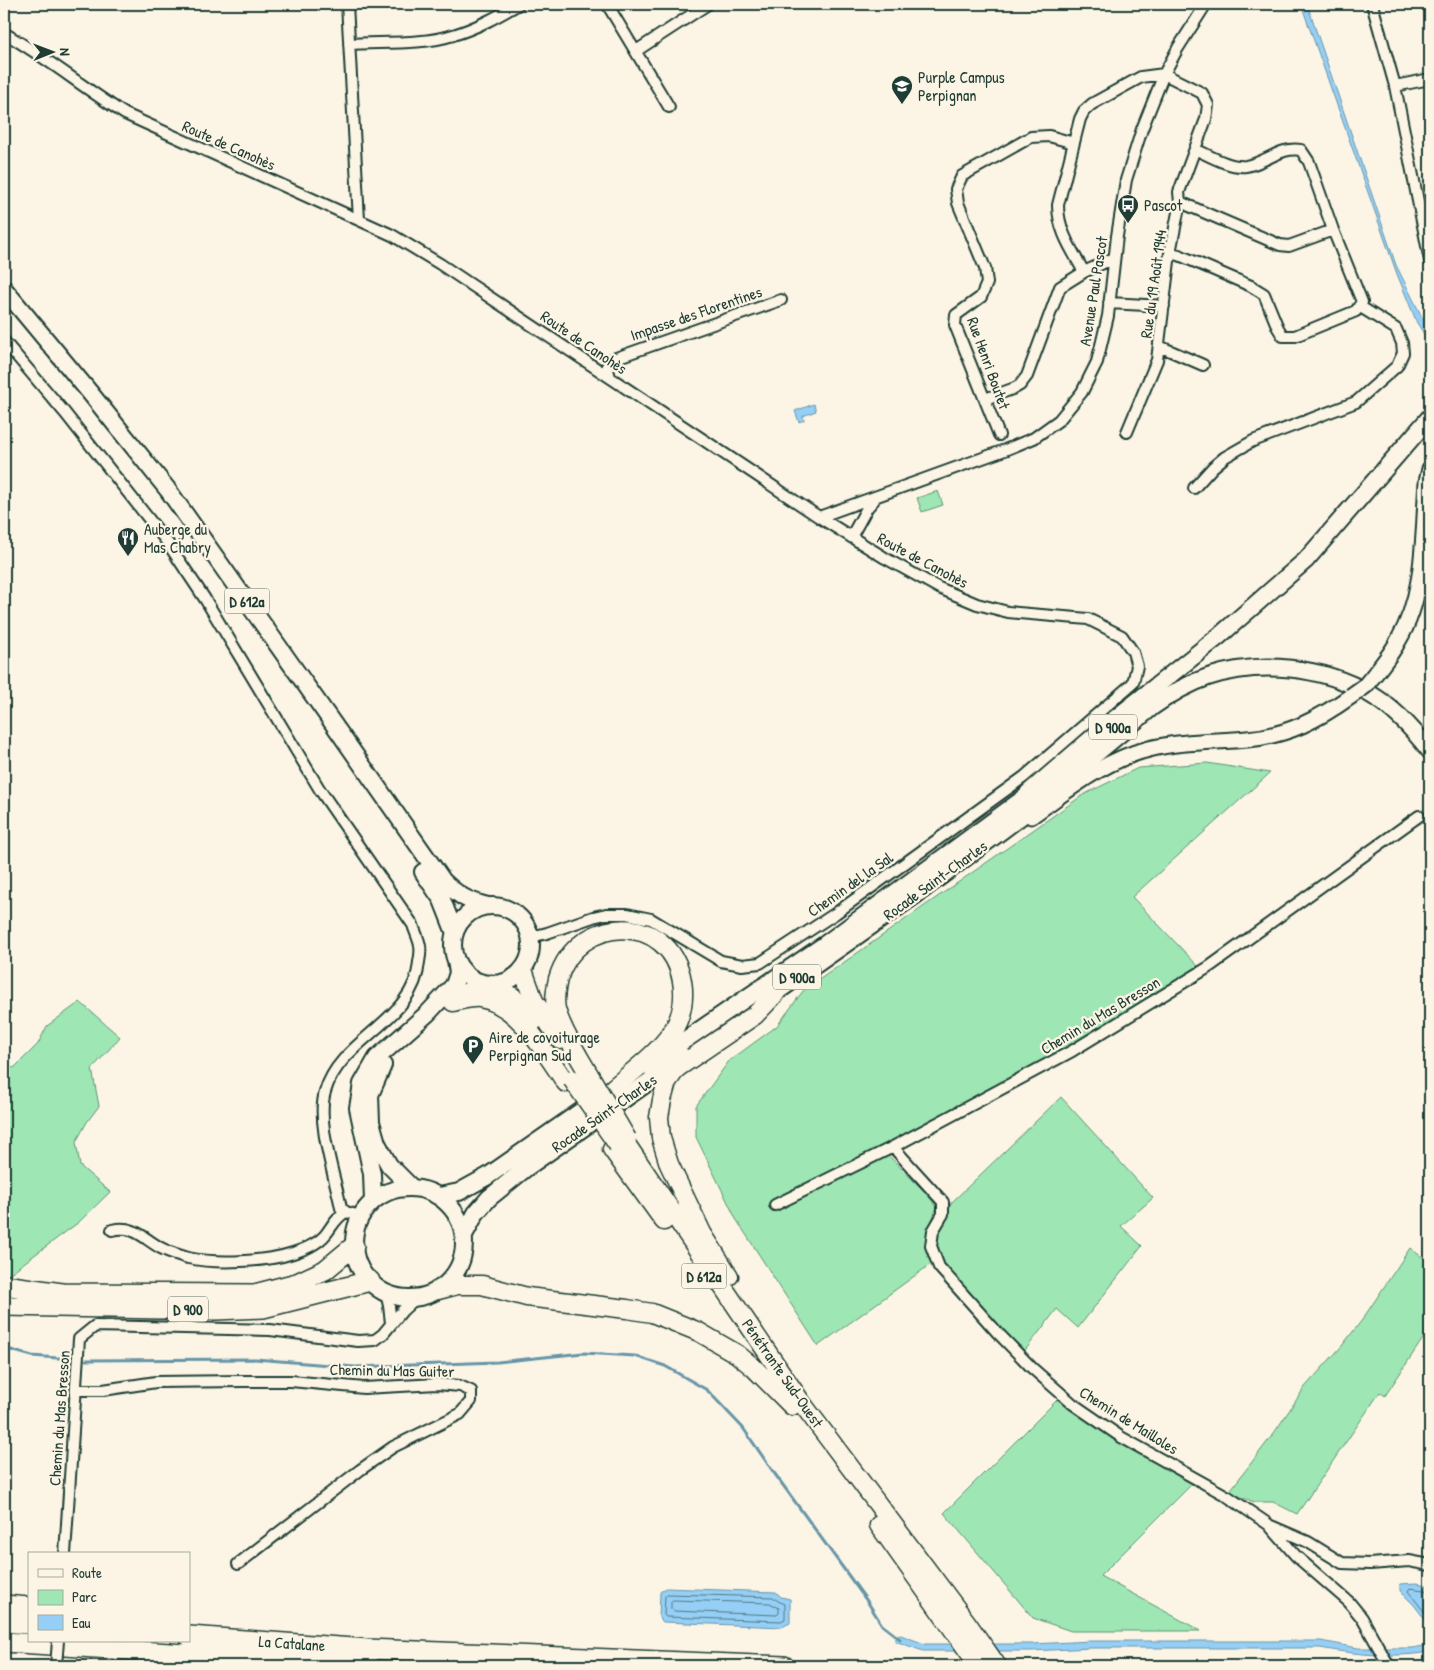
<svg xmlns="http://www.w3.org/2000/svg" width="1434" height="1670" viewBox="0 0 1434 1670" font-family="'Patrick Hand',sans-serif">
  <style>
    .green { fill: #9ee6b4; stroke: #5e9274 }
    .water { fill: #96cff5; stroke: #6695a8 }
    .lines { fill: none; stroke-linecap: round; stroke-linejoin: round }
    .shore { stroke: #4f7781; stroke-width: 1 }
    .stream { stroke: #6695a8; stroke-width: 3 }
    .minor-casing { stroke: #1f3d34; stroke-width: 14 }
    .secondary-casing { stroke: #1f3d34; stroke-width: 19 }
    .primary-casing { stroke: #1f3d34; stroke-width: 20 }
    .trunk-casing { stroke: #1f3d34; stroke-width: 21 }
    .motorway-casing { stroke: #1f3d34; stroke-width: 22 }
    .minor { stroke: #fcf5e5; stroke-width: 10 }
    .secondary { stroke: #fcf5e5; stroke-width: 15 }
    .primary { stroke: #fcf5e5; stroke-width: 16 }
    .trunk { stroke: #fcf5e5; stroke-width: 18 }
    .motorway { stroke: #fcf5e5; stroke-width: 19 }
    .minor-bridge-casing { stroke: #1f3d34; stroke-width: 14; stroke-linecap: butt }
    .secondary-bridge-casing { stroke: #1f3d34; stroke-width: 19; stroke-linecap: butt }
    .trunk-bridge-casing { stroke: #1f3d34; stroke-width: 21; stroke-linecap: butt }
    .minor-bridge { stroke: #fcf5e5; stroke-width: 10 }
    .secondary-bridge { stroke: #fcf5e5; stroke-width: 15 }
    .trunk-bridge { stroke: #fcf5e5; stroke-width: 18 }
    .labels { text-anchor: middle; dominant-baseline: central; stroke-width: 4.5; stroke-linejoin: round; paint-order: stroke }
    .shield { fill: #fcf5e5; stroke: #617469; stroke-width: 1 }
    .shield-label { font-size: 15px; font-weight: bold; fill: #1f3d34 }
    .poi-label { font-size: 16px; fill: #1f3d34; stroke: #fcf5e5; text-anchor: start }
    .street-label { font-size: 16px; fill: #1f3d34; stroke: #fcf5e5 }
  </style>
  <rect width="100%" height="100%" fill="#fcf5e5"/>
  <filter id="ink" filterUnits="userSpaceOnUse"><feTurbulence type="fractalNoise" baseFrequency=".02" numOctaves="2"/><feDisplacementMap in="SourceGraphic" scale="10" xChannelSelector="R" yChannelSelector="G"/><feConvolveMatrix kernelMatrix="1 2 1 2 8 2 1 2 1" color-interpolation-filters="sRGB"/></filter>
  <g filter="url(#ink)">
    <path class="green" d="M938,491L943,505L922,512L917,498Z
      M1207,763L1270,773L1132,897L1199,967L1068,1047L891,1143L888,1155L926,1193L937,1207C928,1229 926,1241 931,1264L818,1346L736,1219L696,1137V1106L729,1061L777,1026L803,991L1083,795L1138,768Z
      M80,1002L120,1037L92,1069L99,1106L87,1122L76,1142L80,1166L110,1192L79,1222L9,1274H4V1071L15,1067L38,1044L47,1026Z
      M1061,1097L1153,1198L1121,1226L1142,1246L1078,1328L1057,1309L1023,1353L942,1264C940,1259 936,1251 936,1245C935,1231 947,1217 951,1203Z
      M1410,1248L1430,1263V1328L1385,1396L1380,1392L1297,1514L1273,1502H1254L1229,1492L1274,1433L1305,1387L1341,1347L1362,1320Z
      M1058,1399L1123,1444L1192,1484L1100,1576L1201,1631H1071L1033,1618L944,1513Z"/>
    <path class="water" d="M1301,4H1307L1396,265L1430,333V339L1424,334L1417,323L1397,274Z
      M814,404L816,411L803,416L804,420L799,422L795,411Z
      M1417,1583L1430,1586V1626L1414,1605L1400,1591V1584Z
      M666,1588L776,1592L781,1597L790,1599V1623L782,1627L663,1622L659,1618L660,1592Z
      M898,1634L925,1644H1032L1091,1641H1321L1358,1648H1412L1430,1645V1652C1392,1658 1358,1655 1320,1648H1091L1032,1651H923L895,1641Z"/>
    <g class="lines">
      <path class="shore" d="M1430,1591L1410,1588L1408,1591L1430,1619
        M668,1594L773,1597L778,1601L785,1604V1619L781,1621L666,1617L664,1615L665,1596Z
        M673,1600L770,1603L779,1608V1613L777,1615L673,1611L671,1609V1602Z"/>
      <path class="stream" d="M4,1348L32,1356L70,1359
        M86,1360L255,1359L355,1367L498,1362L583,1353L635,1356L665,1366L707,1390L743,1428L772,1470L867,1601L882,1625L900,1639"/>
      <g class="minor-casing">
        <path id="minor" d="M347,4L359,220
          M607,4L669,107
          M1372,4L1395,86L1430,261
          M4,33C46,57 84,88 125,114L392,235L440,264L819,517L885,558L939,588L977,604L1008,612L1088,619L1122,636L1133,652L1137,666L1133,683L1024,777L836,913L760,963L742,965L721,961L651,919L627,914H606L593,917L547,933L531,937
          M349,44C381,42 423,45 453,35C477,28 498,16 519,4
          M636,51L708,4
          M1395,86L1430,79
          M1180,202L1280,245L1289,246L1333,230
          M1170,253L1179,255L1251,286L1264,294L1278,328L1283,336H1295L1356,311L1362,302L1333,230L1309,162L1301,150C1281,146 1266,163 1246,166C1230,168 1210,156 1195,149
          M1114,258L1084,272C1072,250 1058,231 1058,205L1080,119L1084,111L1092,104L1141,77L1164,74L1202,93L1208,105L1206,119L1179,192L1180,202L1170,253L1157,360L1127,432
          M1109,303L1164,306
          M4,341L65,413L167,542L205,599L320,790L413,925C415,932 419,939 420,946C421,951 420,957 419,962C415,1021 340,1038 325,1092C316,1123 335,1176 341,1208L346,1212L360,1216
          M1159,346L1203,365
          M610,377L607,366L613,359L781,300
          M985,399L1015,388L1020,385L1027,376L1060,287L1084,272
          M999,435L955,325L956,315L981,297L987,283L985,268L958,203L956,189L962,176L1031,137L1049,136L1074,143
          M1194,488L1213,467L1225,457L1253,441L1356,402L1397,366L1403,353L1402,343L1396,329L1359,306
          M819,517L1005,450L1034,438L1059,420L1082,392L1097,362L1108,316L1117,236L1126,180L1142,129L1164,74L1178,48L1206,4
          M851,537L867,508L874,500
          M893,1147L943,1202V1214L933,1231L931,1246L939,1267L996,1331L1032,1368L1073,1404L1121,1437L1227,1496L1268,1524L1296,1556L1349,1602L1362,1618L1389,1666
          M775,1205L893,1147L1072,1051L1209,967L1419,816
          M112,1230C134,1225 142,1237 159,1247C167,1252 179,1255 188,1258C216,1264 266,1262 293,1253C305,1249 318,1244 326,1234C333,1225 336,1217 346,1212
          M386,1293L389,1306L391,1323
          M76,1390H103L156,1382L243,1381H291L364,1388L437,1384L460,1386L471,1391V1401L460,1414L393,1447L360,1470L238,1564
          M1271,1526L1308,1542L1342,1563L1370,1564L1409,1561L1430,1565
          M65,1554L79,1339L95,1326L270,1330L358,1341L375,1340L383,1334L402,1311L417,1297"/>
      </g>
      <g class="secondary-casing">
        <path id="secondary" d="M1378,670C1385,661 1393,651 1398,641C1426,594 1423,535 1427,482L1430,469
          M1031,816C1068,790 1104,760 1149,749C1181,741 1215,742 1247,739C1287,736 1319,719 1351,696"/>
      </g>
      <g class="primary-casing">
        <path id="primary" d="M4,289L91,394L168,490L339,732L443,881C459,896 467,901 488,906
          M1028,793L1107,725L1218,637L1306,560L1430,417
          M423,872L442,900L455,933
          M453 945a39 39 0 1 1 78 0a39 39 0 1 1-78 0Z
          M455,1000L480,982
          M765,1000L917,894L1020,817L1152,707C1169,695 1187,684 1208,677C1260,660 1322,666 1370,694C1394,708 1413,729 1430,751
          M383,1065L370,1095L371,1122L377,1143L389,1165L411,1187
          M647,1066L824,945L1038,788
          M354 1243a55 55 0 1 1 110 0a55 55 0 1 1-110 0Z
          M439,1196L459,1192L488,1176L600,1098
          M373,1201L372,1174L358,1108L362,1084L377,1058L428,1013L454,985L458,973L456,960
          M464,1235L476,1213L489,1198L526,1168L684,1057"/>
      </g>
      <g class="trunk-casing">
        <path id="trunk" d="M523,970L534,1001L560,1040
          M492,984L513,997L533,1022
          M453,1002C462,1000 472,997 480,998C518,1003 546,1054 566,1083
          M577,1054C569,1040 560,1025 556,1009C554,1000 556,988 558,979C577,914 670,911 682,981C685,998 682,1017 672,1032C657,1054 633,1071 612,1089
          M624,1141L801,1402L967,1623L997,1666
          M612,1149L664,1221
          M729,1276L702,1233L669,1164L661,1138L659,1117L662,1100L667,1082L677,1068L755,1015L776,993
          M438,1290L457,1285H482L527,1297L627,1309L652,1313L699,1332L737,1354L754,1368L792,1406
          M879,1525L979,1666"/>
      </g>
      <g class="motorway-casing">
        <path id="motorway" d="M4,1285L62,1293L255,1294L297,1283L325,1270L354,1246
          M4,1306L216,1310L263,1308L370,1281
          M4,1605L29,1607
          M4,1622L29,1624
          M189,1636L367,1649L784,1666
          M4,1642L370,1666"/>
      </g>
      <use href="#minor" class="minor"/>
      <use href="#secondary" class="secondary"/>
      <use href="#primary" class="primary"/>
      <use href="#trunk" class="trunk"/>
      <use href="#motorway" class="motorway"/>
      <g class="minor-bridge-casing">
        <path id="minor-bridge" d="M56,1666L58,1641"/>
      </g>
      <g class="secondary-bridge-casing">
        <path id="secondary-bridge" d="M1351,696L1365,686L1378,670"/>
      </g>
      <g class="trunk-bridge-casing">
        <path id="trunk-bridge" d="M577,1054L627,1139
          M572,1079L618,1145"/>
      </g>
      <use href="#minor-bridge" class="minor-bridge"/>
      <use href="#secondary-bridge" class="secondary-bridge"/>
      <use href="#trunk-bridge" class="trunk-bridge"/>
    </g>
  </g>
  <defs>
    <g id="university-pin" transform="scale(1.125)"><path d="M0 17L-7.5 6A9.5 9.5 0 1 1 7.5 6Z" fill="#1f3d34" stroke="#fcf5e5"/><path d="M0-5L7-2L0 1L-7-2ZM-4 1L0 2.5L4 1V4Q0 6-4 4Z" fill="#fff"/></g>
    <g id="bus-pin" transform="scale(1.125)"><path d="M0 17L-7.5 6A9.5 9.5 0 1 1 7.5 6Z" fill="#1f3d34" stroke="#fcf5e5"/><path d="M-5-6H5V4H4V6H2V4H-2V6H-4V4H-5ZM-3.5-4V0h7V-4ZM-3.5 1.2v1.5H-2V1.2ZM2 1.2v1.5H3.5V1.2Z" fill="#fff"/></g>
    <g id="restaurant-pin" transform="scale(1.125)"><path d="M0 17L-7.5 6A9.5 9.5 0 1 1 7.5 6Z" fill="#1f3d34" stroke="#fcf5e5"/><path d="M-5-6h1v4h1v-4h1v4h1v-4h1v5L-1.5 .5V6h-2V.5L-5-1ZM5-6V6H3V1.5H1.5Q1.5-4 5-6Z" fill="#fff"/></g>
    <g id="parking-pin" transform="scale(1.125)"><path d="M0 17L-7.5 6A9.5 9.5 0 1 1 7.5 6Z" fill="#1f3d34" stroke="#fcf5e5"/><path d="M-3.5-5.5H1a3.5 3.5 0 0 1 0 7H-1V5.5H-3.5ZM-1-3.4V-.6H.8a1.4 1.4 0 0 0 0-2.8Z" fill="#fff"/></g>
  </defs>
  <g fill-rule="evenodd">
    <use href="#university-pin" x="902" y="86"/>
    <use href="#bus-pin" x="1128" y="205"/>
    <use href="#restaurant-pin" x="128" y="538"/>
    <use href="#parking-pin" x="473" y="1046"/>
  </g>
  <g class="labels">
    <g class="shield">
      <rect x="224.5" y="588.5" width="45" height="25" rx="4"/>
      <rect x="1089" y="714.5" width="48" height="25" rx="4"/>
      <rect x="773" y="964.5" width="48" height="25" rx="4"/>
      <rect x="681.5" y="1263.5" width="45" height="25" rx="4"/>
      <rect x="168" y="1296.5" width="40" height="25" rx="4"/>
    </g>
    <g class="shield-label">
      <text x="247" y="601">D 612a</text>
      <text x="1113" y="727">D 900a</text>
      <text x="797" y="977">D 900a</text>
      <text x="704" y="1276">D 612a</text>
      <text x="188" y="1309">D 900</text>
    </g>
    <g class="poi-label">
      <text x="918" y="77">Purple Campus<tspan x="918" dy="18">Perpignan</tspan></text>
      <text x="1144" y="205">Pascot</text>
      <text x="144" y="529">Auberge du<tspan x="144" dy="18">Mas Chabry</tspan></text>
      <text x="489" y="1037">Aire de covoiturage<tspan x="489" dy="18">Perpignan Sud</tspan></text>
    </g>
    <g class="street-label">
      <text transform="translate(229 145) rotate(24)">Route de Canohès</text>
      <text transform="translate(1153 284) rotate(-82)">Rue du 19 Août 1944</text>
      <text transform="translate(1093 291) rotate(-81)">Avenue Paul Pascot</text>
      <text transform="translate(696 313) rotate(-19)">Impasse des Florentines</text>
      <text transform="translate(584 342) rotate(34)">Route de Canohès</text>
      <text transform="translate(989 363) rotate(70)">Rue Henri Boutet</text>
      <text transform="translate(923 560) rotate(28)">Route de Canohès</text>
      <text transform="translate(935 880) rotate(-36)">Rocade Saint-Charles</text>
      <text transform="translate(850 884) rotate(-35)">Chemin del la Sal</text>
      <text transform="translate(1100 1015) rotate(-31)">Chemin du Mas Bresson</text>
      <text transform="translate(604 1113) rotate(-35)">Rocade Saint-Charles</text>
      <text transform="translate(392 1370) rotate(1)">Chemin du Mas Guiter</text>
      <text transform="translate(783 1373) rotate(55)">Pénétrante Sud-Ouest</text>
      <text transform="translate(59 1418) rotate(-86)">Chemin du Mas Bresson</text>
      <text transform="translate(1129 1420) rotate(32)">Chemin de Mailloles</text>
      <text transform="translate(292 1643) rotate(4)">La Catalane</text>
    </g>
  </g>
  <rect width="1434" height="1670" fill="none" stroke="#fcf5e5" stroke-width="20"/>
  <rect x="10" y="10" width="1414" height="1650" fill="none" stroke="#1f3d34" stroke-width="2" filter="url(#ink)"/>
  <rect x="28" y="1552" width="162" height="90" fill="#fcf5e5" stroke="#a4ab9e"/>
  <rect x="38" y="1569" width="25" height="8" fill="#fcf5e5" stroke="#a4ab9e"/>
  <text x="72" y="1578" font-size="15" fill="#1f3d34">Route</text>
  <rect x="38" y="1590" width="25" height="15" fill="#9ee6b4" stroke="#a4ab9e"/>
  <text x="72" y="1602" font-size="15" fill="#1f3d34">Parc</text>
  <rect x="38" y="1615" width="25" height="15" fill="#96cff5" stroke="#a4ab9e"/>
  <text x="72" y="1628" font-size="15" fill="#1f3d34">Eau</text>
  <g transform="translate(52 52) rotate(89)" stroke="#fcf5e5" stroke-width="4" paint-order="stroke">
  <path d="M0-4L9 19L0 12L-9 19Z" fill="#1f3d34"/>
  <text y="-8" font-size="14" font-weight="bold" text-anchor="middle" fill="#1f3d34">N</text>
  </g>
</svg>
